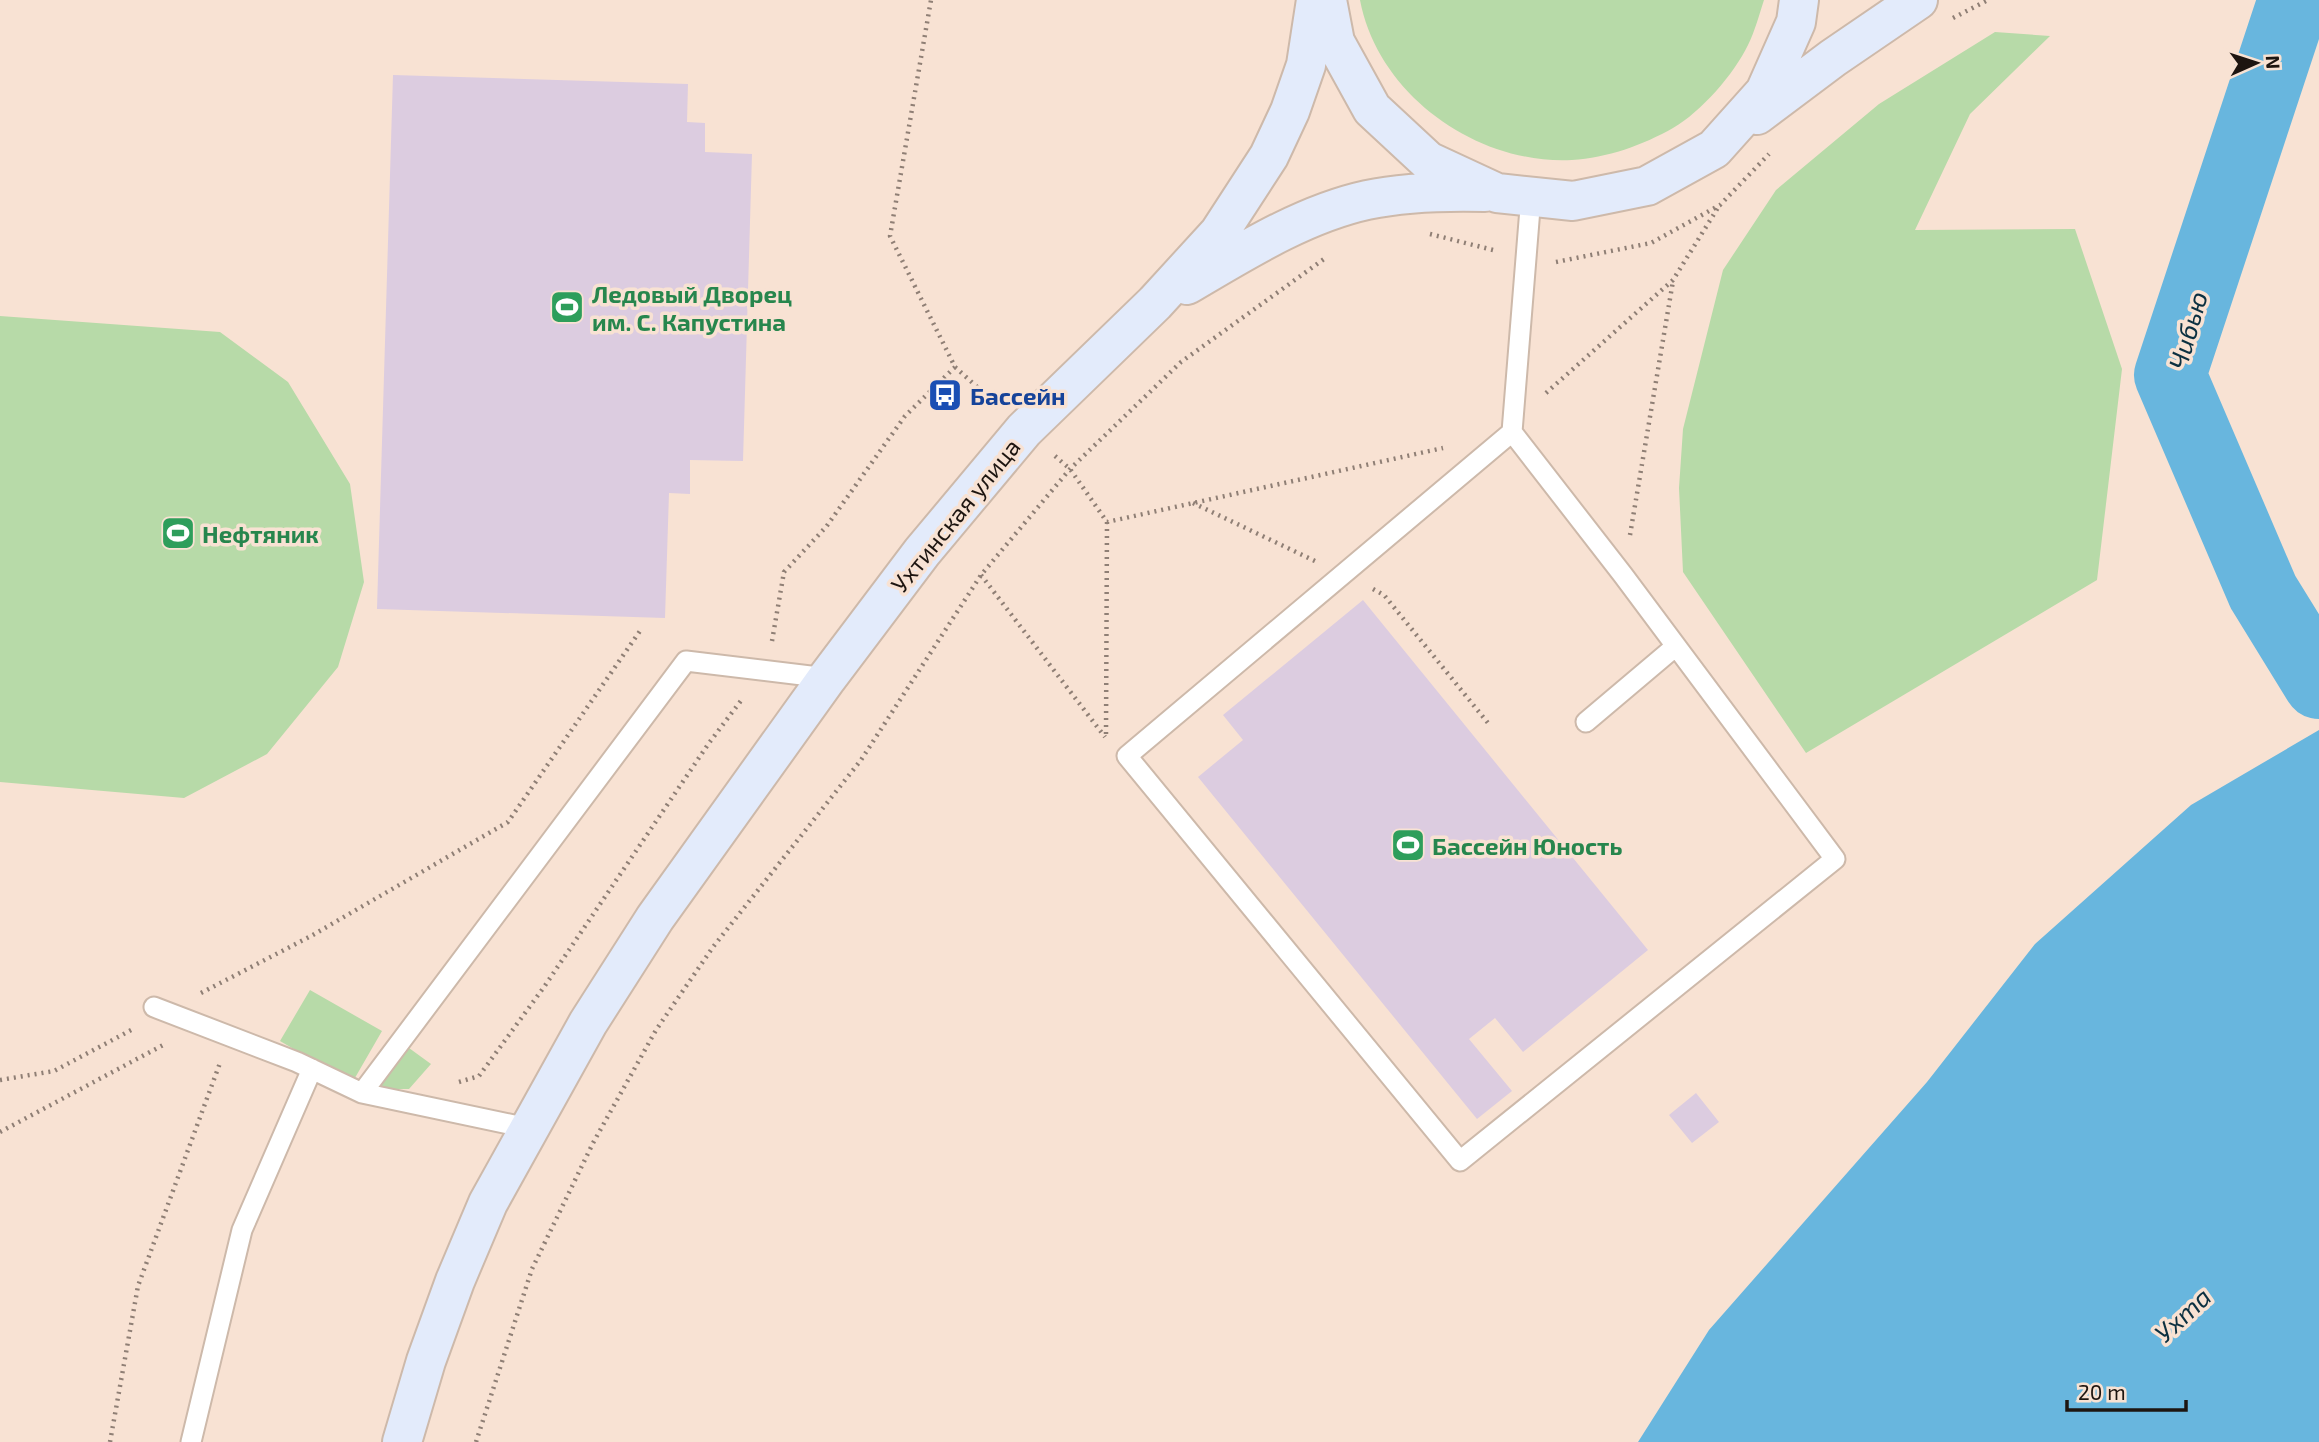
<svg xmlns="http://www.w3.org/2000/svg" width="2319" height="1442" viewBox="0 0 2319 1442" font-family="'Exo 2',sans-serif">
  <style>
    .green { fill: #b7daa8 }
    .water { fill: #68b6de }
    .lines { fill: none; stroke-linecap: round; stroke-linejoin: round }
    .river { stroke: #68b6de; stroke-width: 72 }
    .building { fill: #dccce0 }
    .lane-casing { stroke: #cdb9aa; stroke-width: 23 }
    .secondary-casing { stroke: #cdb9aa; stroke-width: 42 }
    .path { stroke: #8f7f75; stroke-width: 4.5; stroke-dasharray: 2 5; stroke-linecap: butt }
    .lane { stroke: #fff; stroke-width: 19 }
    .secondary { stroke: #e3ebfb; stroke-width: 38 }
    .labels { text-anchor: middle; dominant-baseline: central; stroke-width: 7; stroke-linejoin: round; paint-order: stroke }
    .leisure-label { font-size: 24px; font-weight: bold; fill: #27864d; stroke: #f8e2d3; text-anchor: start }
    .transit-label { font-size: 24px; font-weight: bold; fill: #164399; stroke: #f8e2d3; text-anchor: start }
    .street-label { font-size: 24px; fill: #1d1510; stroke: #f8e2d3 }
    .water-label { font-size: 26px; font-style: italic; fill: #0b3041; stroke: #f8e2d3 }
  </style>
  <rect width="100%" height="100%" fill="#f8e2d3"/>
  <path class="green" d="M1360,0H1764C1759,15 1755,31 1748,45C1734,74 1701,112 1673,128C1643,145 1607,158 1572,160C1477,165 1378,95 1360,0Z
    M1995,32L2050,36L1970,114L1915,230L2075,229L2122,369L2097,580L1806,753L1683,572L1679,488L1683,429L1723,270L1776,190L1879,104Z
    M0,316L220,332L288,382L350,484L364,582L338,667L267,754L184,798L0,782Z
    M310,990L382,1031L352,1083L280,1041Z
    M409,1048L431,1064L409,1089H378Z"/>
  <path class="water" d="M2319,730V1442H1638L1709,1330L1927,1082L2035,944L2191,805Z"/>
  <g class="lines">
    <path class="river" d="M2294,0L2170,375L2263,592L2319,683"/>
  </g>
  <path class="building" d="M393,75L688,84L687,122L705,123V152L752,154L743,461L690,460V494L669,493L665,618L377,609Z
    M1363,600L1648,950L1523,1052L1495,1018L1469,1039L1512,1091L1477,1119L1198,777L1243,740L1223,715Z
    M1696,1093L1719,1122L1692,1143L1669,1115Z"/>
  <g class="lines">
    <g class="lane-casing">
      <path id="lane" d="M1512,432L1127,756L1460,1161L1835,859L1623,575L1512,432L1531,196
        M1586,722L1676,646
        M154,1007L297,1062L362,1093L528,1128
        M362,1093L686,661L827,678
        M191,1442L242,1230L312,1069"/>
    </g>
    <g class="secondary-casing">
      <path id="secondary" d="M1327,0L1335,42L1372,109L1428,161L1497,193L1573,201L1647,186L1714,149L1765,92L1796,22L1799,0
        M1757,115L1833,58L1918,0
        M1187,285C1243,252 1303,214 1367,200C1405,192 1445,191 1485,192
        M402,1442L426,1361L455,1281L488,1203L588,1023L655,918L827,678L922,552L1024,430L1155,303L1219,233L1269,156L1290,111L1306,65L1316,0"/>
    </g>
    <path class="path" d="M1953,18L1988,0
      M1430,234L1497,251
      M1556,262L1651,243L1720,205L1769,154
      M955,367L996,404
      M1546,393L1673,280L1719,206
      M1055,456L1070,469L1107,522L1443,448
      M1193,503L1315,561
      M1630,535L1673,281
      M981,575L1105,737
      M1373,589L1384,595L1488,723
      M772,641L784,572L826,527L905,416L955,367L890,236L931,0
      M1106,734L1107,522
      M201,993L311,936L508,822L642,628
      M0,1080L54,1071L135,1028
      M459,1082L479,1076L544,987L709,743L743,698
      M0,1132L165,1044
      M110,1442L138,1286L220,1063
      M476,1442L532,1269L593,1143L656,1030L713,947L861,760L981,575L1070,469L1181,362L1324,259"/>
    <use href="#lane" class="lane"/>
    <use href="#secondary" class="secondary"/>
  </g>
  <defs>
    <g id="stadium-square" transform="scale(1.75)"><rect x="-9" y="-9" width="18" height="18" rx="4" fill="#2e9e5b" stroke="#f8e2d3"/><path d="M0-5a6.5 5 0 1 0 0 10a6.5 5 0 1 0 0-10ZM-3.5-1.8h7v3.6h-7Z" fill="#fff"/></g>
    <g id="bus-square" transform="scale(1.75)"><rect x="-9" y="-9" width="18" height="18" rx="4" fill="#1a4fb4" stroke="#f8e2d3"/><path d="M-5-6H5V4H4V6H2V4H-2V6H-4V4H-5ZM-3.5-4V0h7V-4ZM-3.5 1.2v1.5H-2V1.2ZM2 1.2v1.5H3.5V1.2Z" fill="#fff"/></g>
  </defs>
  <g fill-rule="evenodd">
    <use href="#stadium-square" x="567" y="307"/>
    <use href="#bus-square" x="945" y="395"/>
    <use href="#stadium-square" x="178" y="533"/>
    <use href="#stadium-square" x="1408" y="845"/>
  </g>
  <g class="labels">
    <g class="leisure-label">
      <text x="592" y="293">Ледовый Дворец<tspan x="592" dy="28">им. С. Капустина</tspan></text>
      <text x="202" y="533">Нефтяник</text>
      <text x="1432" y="845">Бассейн Юность</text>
    </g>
    <g class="transit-label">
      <text x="970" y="395">Бассейн</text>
    </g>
    <g class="street-label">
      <text transform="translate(955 515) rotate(-51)">Ухтинская улица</text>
    </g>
    <g class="water-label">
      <text transform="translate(2187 330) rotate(-74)">Чибью</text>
      <text transform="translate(2182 1314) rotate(-43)">Ухта</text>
    </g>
  </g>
  <g transform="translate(2256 63) rotate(87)" stroke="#f8e2d3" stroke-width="5" paint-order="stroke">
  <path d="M0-5L12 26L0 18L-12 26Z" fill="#1d1510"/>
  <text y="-10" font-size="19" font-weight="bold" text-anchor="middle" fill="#1d1510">N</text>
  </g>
  <path d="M2067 1400v10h119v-10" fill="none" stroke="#1d1510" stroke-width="3.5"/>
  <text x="2078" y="1400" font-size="21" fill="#1d1510" stroke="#f8e2d3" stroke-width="5" paint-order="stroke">20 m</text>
</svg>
